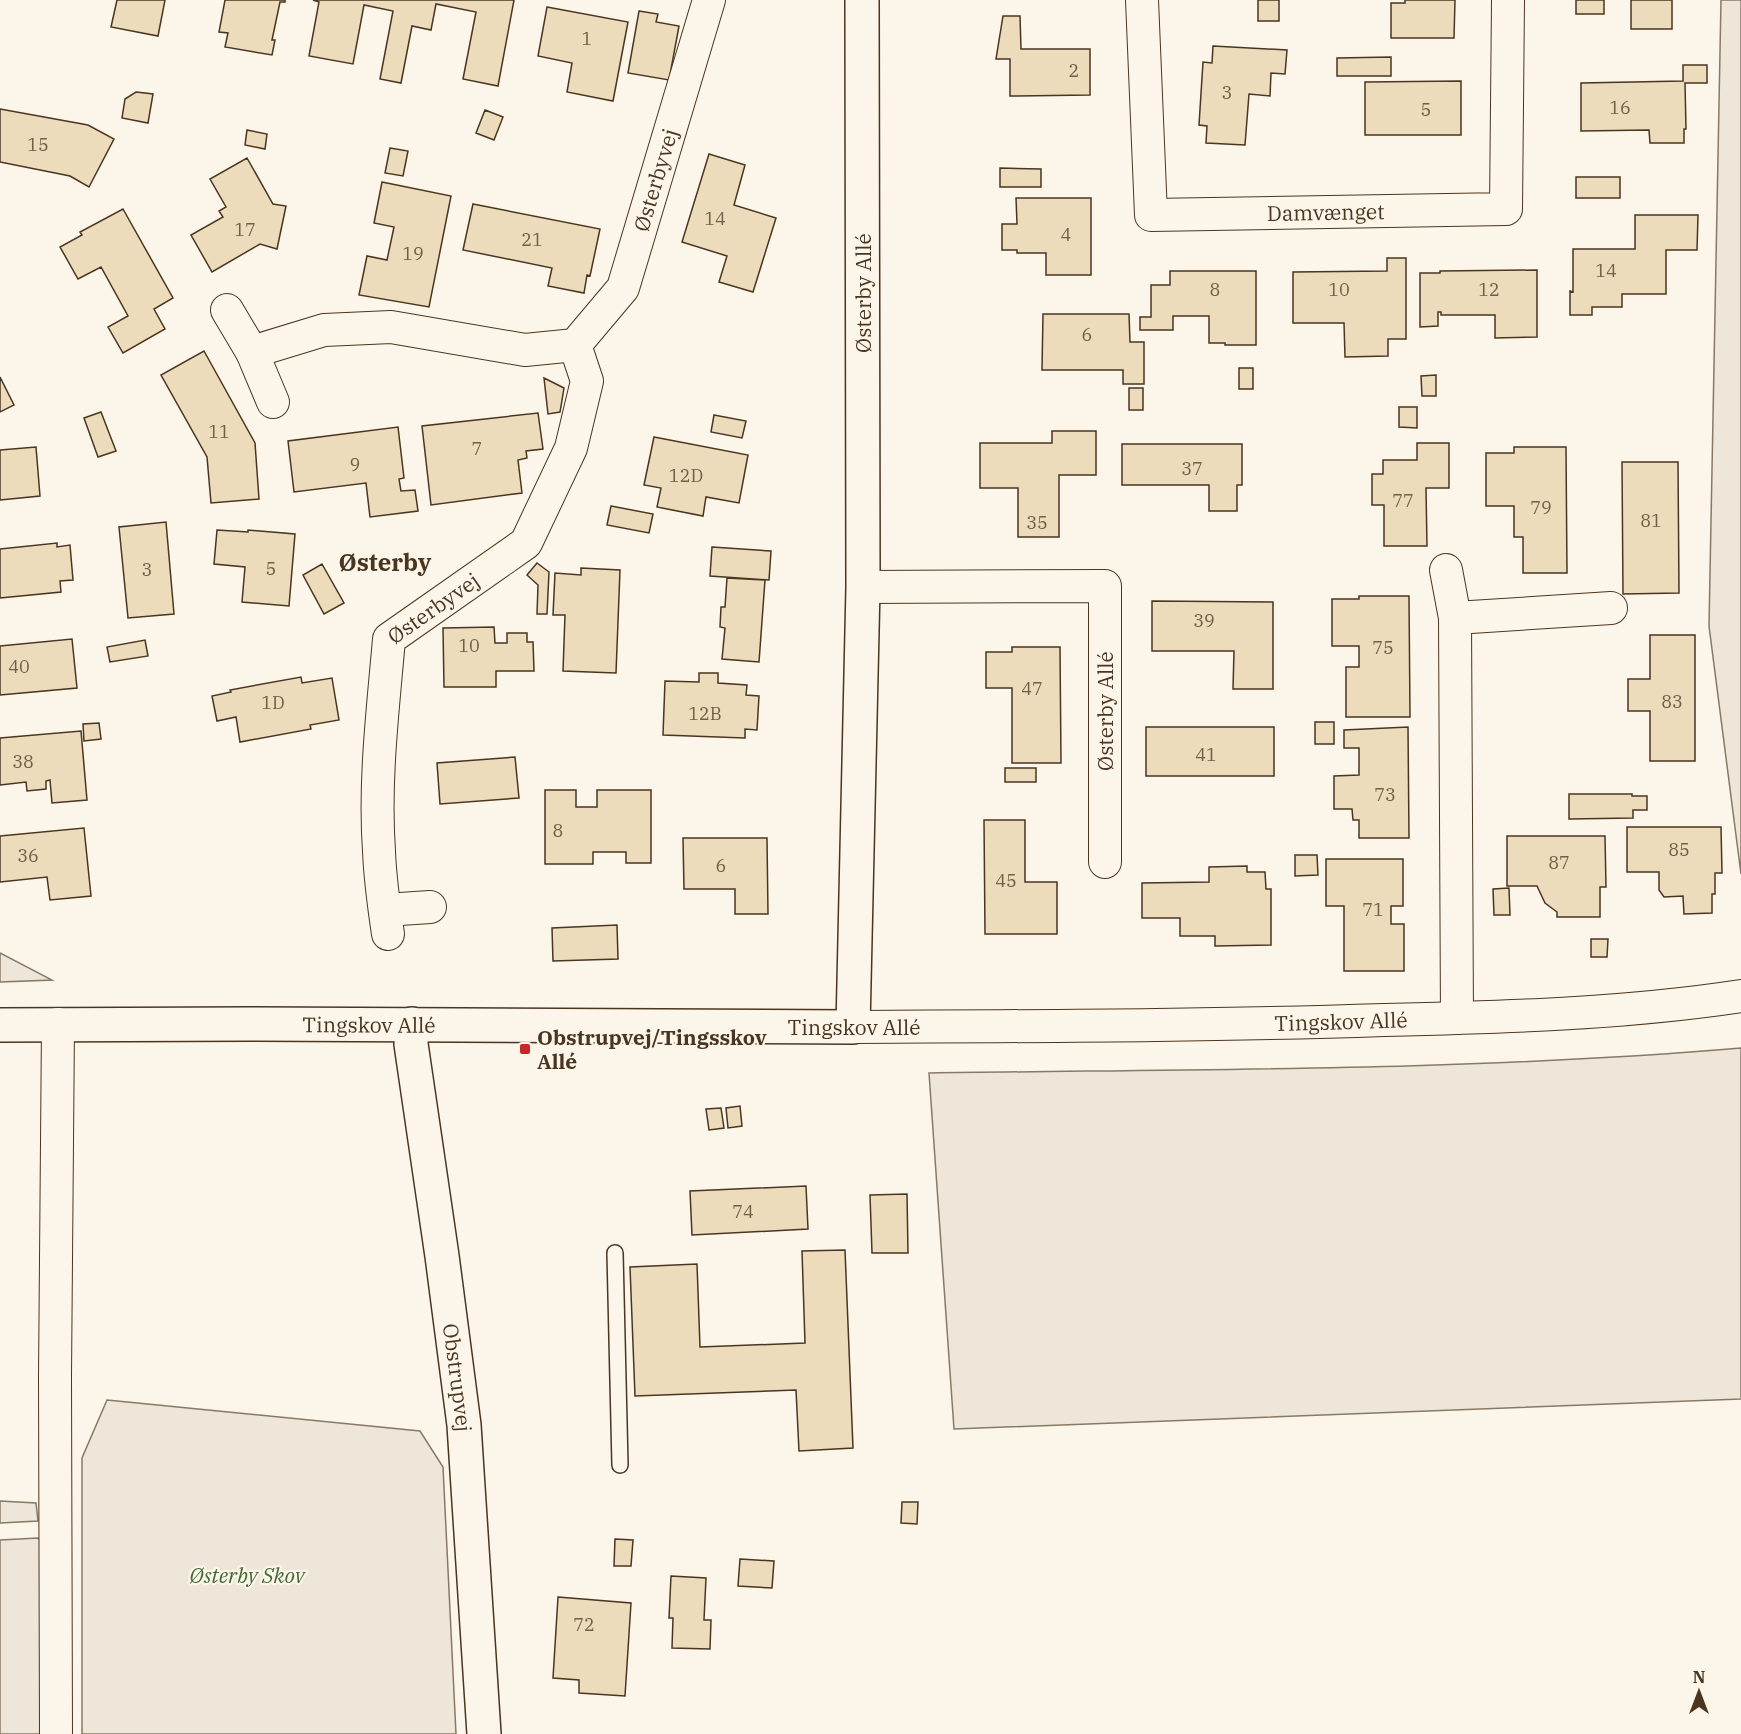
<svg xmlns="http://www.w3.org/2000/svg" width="1741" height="1734" viewBox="0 0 1741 1734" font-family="'IBM Plex Serif',serif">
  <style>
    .green { fill: #ede6d9; stroke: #887966; stroke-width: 1.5 }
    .building { fill: #ecdcbc; stroke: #4a3520; stroke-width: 1.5 }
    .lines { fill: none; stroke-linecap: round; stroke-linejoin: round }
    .service-casing { stroke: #4a3520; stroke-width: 18 }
    .minor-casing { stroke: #4a3520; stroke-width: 34 }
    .tertiary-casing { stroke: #4a3520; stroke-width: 36 }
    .service { stroke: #fbf6e9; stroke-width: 15 }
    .minor { stroke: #fbf6e9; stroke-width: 32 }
    .tertiary { stroke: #fbf6e9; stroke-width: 33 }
    .poi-dot { fill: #c62828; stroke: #fbf6e9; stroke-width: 2 }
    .labels { text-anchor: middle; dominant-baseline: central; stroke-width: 4.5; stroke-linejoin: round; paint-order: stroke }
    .number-label { font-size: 18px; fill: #725f47 }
    .street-label { font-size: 21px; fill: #4a3520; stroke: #fbf6e9 }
    .poi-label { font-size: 21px; font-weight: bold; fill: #4a3520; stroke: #fbf6e9; text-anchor: start }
    .park-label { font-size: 21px; font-style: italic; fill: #436837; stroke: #fbf6e9 }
    .quarter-label { font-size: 24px; font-weight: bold; fill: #4a3520; stroke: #fbf6e9 }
  </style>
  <rect width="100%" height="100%" fill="#fbf6e9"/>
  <path class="green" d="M1721,0H1741V874L1709,626Z
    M0,953L52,980L0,982Z
    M1741,1048V1399L954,1429L929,1073C1199,1069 1471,1071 1741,1048Z
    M107,1400L420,1431L443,1467L456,1734H82V1458Z
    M0,1501L36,1503L38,1521L0,1523Z
    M38,1538L48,1548L45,1734H0V1540Z"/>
  <path class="building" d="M117,0H165L158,36L111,27Z
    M225,0H285V2H280L272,40H275L272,55L225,47L228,33L219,32Z
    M514,0L498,86L463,79L476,12L436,4L431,30L412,26L401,83L380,79L393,11L364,5L353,64L309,56L319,2L313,0Z
    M1258,0H1279V21H1258Z
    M1405,0H1455L1454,38H1391V3H1405Z
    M1576,0H1604V14H1576Z
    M1631,0H1672V29H1631Z
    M547,7L628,22L613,101L567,92L572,63L538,56Z
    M639,11L658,14L656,22L679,26L669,80L628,73Z
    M1003,16H1020L1021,49H1090V95L1010,96V59H996Z
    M1213,46L1287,50L1285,74L1271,73L1270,96L1249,94L1245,145L1206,143L1207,126L1199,125L1203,62L1212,63Z
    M1391,57V76H1337V58Z
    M1683,65H1707V83H1685L1686,129H1684V143H1650L1649,130L1581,131V83L1683,81Z
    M1461,81V135H1365V82Z
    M136,92L153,94L148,123L122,118L125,99Z
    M0,109L88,125L114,139L89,187L70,176L0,162Z
    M485,110L503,117L494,140L476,133Z
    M247,130L267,134L265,149L245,145Z
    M390,148L408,151L403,176L385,173Z
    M709,154L745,165L734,205L776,218L753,292L719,282L727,256L682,242Z
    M247,158L273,204L286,206L277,249L260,244L212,272L191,235L223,217L219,211L226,207L210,179Z
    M1000,168L1041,169V187H1000Z
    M1576,177H1620V198H1576Z
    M382,182L451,196L429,307L359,295L367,256L387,260L394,227L374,223Z
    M1016,198H1091V275H1046V253H1017V250H1002V224H1017Z
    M473,204L600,229L590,276L587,275L584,293L548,286L552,268L463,250Z
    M123,209L173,298L154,309L165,329L123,353L108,327L128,316L101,267L78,279L60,247L82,235L80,232Z
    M1635,215H1698L1697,250H1666V294H1622V307H1592V315H1570V291L1573,292V249H1635Z
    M1387,258H1406V339H1388V356L1345,357L1344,323H1293V272L1387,271Z
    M1537,270V337L1495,338V315H1441V312H1438V326L1420,327V273H1440V271Z
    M1170,271H1256V345H1225V343H1209V316H1173V330H1140V317H1151V285H1170Z
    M1043,314H1129L1130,342H1144V384H1123V370H1042Z
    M204,351L255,443L259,499L211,503L207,457L161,375Z
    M1239,368H1253V389H1239Z
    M1436,375V396H1422L1421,376Z
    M0,377L14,405L0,412Z
    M544,378L564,388L560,412L548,414Z
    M1129,388H1143V410H1129Z
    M1399,407H1417V428L1399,427Z
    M101,412L116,451L98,457L84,418Z
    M538,413L543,449L526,451L527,458L518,460L522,493L431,505L422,426Z
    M714,415L746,421L742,438L711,432Z
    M398,427L404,478L399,479L401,491L415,490L418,511L370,517L366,483L294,492L288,441Z
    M1052,431H1096V475H1059V537H1018V488H980V443H1052Z
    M654,437L748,455L739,503L706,497L703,516L657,507L661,488L644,485Z
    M1417,443H1449V488H1426L1427,546H1384V505H1372V474H1383V460H1417Z
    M1122,444H1242V485H1237V511H1209V485H1122Z
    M36,447L40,496L0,500V450Z
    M1514,447H1566L1567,573H1523V537H1514V506H1486V453H1514Z
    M1622,462H1678L1679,593L1623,594Z
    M611,506L653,514L649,533L607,525Z
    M166,522L174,614L128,618L119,527Z
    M217,530L248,532V530L295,534L289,606L242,602L245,567L214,564Z
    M57,543V547L70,545L73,580L60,581L61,592L0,598V549Z
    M712,547L771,551L769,580L710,576Z
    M537,563L549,572L547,614H537L538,585L527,575Z
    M322,564L344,603L324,614L303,575Z
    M581,568L620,570L616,673L563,671L565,615H553L555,573L581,575Z
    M727,578L765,580L759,662L722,659L725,628L720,627L721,607H725Z
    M1359,596H1409L1410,717H1346V667H1359V646H1332V599H1359Z
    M1152,601L1273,602V689H1233L1234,651H1152Z
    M494,627L495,643H507V633H527V642H533L534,671H496V687H444L443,628Z
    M1650,635H1695V761H1650V711H1628V679H1650Z
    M72,639L77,688L0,695V646Z
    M145,640L148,656L110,662L107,647Z
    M1012,647H1060L1061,763H1012V688H986V652H1012Z
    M699,673H718V683L747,685L746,695L759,696L757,730L745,729V738L663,735L665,681L699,682Z
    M301,677L302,683L332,678L339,720L310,725L311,729L240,742L236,717L217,721L212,696L231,692L230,690Z
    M1315,722H1334V744H1315Z
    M99,723L101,739L84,741L83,724Z
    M1146,727H1274V776H1146Z
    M1408,727L1409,838H1359V820H1353L1352,809H1334V776L1359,775V748H1344V730Z
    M81,731L87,800L52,803L50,780L46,781V789L27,791L26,782L0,785V738Z
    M515,757L519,798L440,804L437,763Z
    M1005,768H1036V782H1005Z
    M545,790H576V807H597V790H651V863H626V852H593V864H545Z
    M1569,794H1632V796H1647V810H1633V818L1569,819Z
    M984,820H1025V882H1057V934H985Z
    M1627,827H1721L1722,873H1715V894H1712V913L1684,914L1683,896L1664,897L1659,890V872H1627Z
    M84,828L91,896L50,900L47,877L0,882V836Z
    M1507,836H1605L1606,887H1600V917H1557V912L1545,903L1537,886H1507Z
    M683,838H767L768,914H735V889H684Z
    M1295,855H1317L1318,875L1295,876Z
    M1326,859H1403V906H1391V924H1404V971H1344V906H1326Z
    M1247,866V872H1265L1266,889H1271V945L1215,946V936H1180V918H1142V883L1209,882V867Z
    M1509,888L1510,915H1494L1493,889Z
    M617,925L618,959L553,961L552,928Z
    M1591,939H1608L1607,957H1591Z
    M740,1106L742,1126L728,1128L726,1108Z
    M721,1108L724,1128L709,1130L706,1109Z
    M806,1186L808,1229L692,1235L690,1191Z
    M907,1194L908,1253H872L870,1195Z
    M845,1250L853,1448L799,1451L796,1390L635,1396L630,1267L697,1264L700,1347L805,1343L802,1251Z
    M902,1502H918L917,1524L901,1523Z
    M615,1539L633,1540L631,1566H614Z
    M740,1559L774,1561L772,1588L738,1586Z
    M671,1576L706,1578L704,1620H711L710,1649L672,1648L673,1618H669Z
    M558,1597L631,1603L625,1696L579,1693V1680L553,1678Z"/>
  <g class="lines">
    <g class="service-casing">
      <path id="service" d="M615,1253L620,1465"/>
    </g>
    <g class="minor-casing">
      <g id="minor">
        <path id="s1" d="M1142,0L1151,215L1506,209L1508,0"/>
        <path d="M227,310L252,352L273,402"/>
        <path id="s2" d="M252,352L324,330L391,327L525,350L575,345L623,288L709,0"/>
        <path d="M1446,570L1455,618L1457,1018"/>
        <path d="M863,587L1105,586V862"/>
        <path d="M1455,618L1611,608"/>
        <path d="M385,910L430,907"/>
        <path id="s3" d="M388,934C384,907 380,879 379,851C374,781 383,709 389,639L526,543L571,448L587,381L575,345"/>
        <path id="s4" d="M853,1027C1030,1026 1207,1026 1384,1020C1503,1017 1623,1014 1741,996"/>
        <path d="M56,1734L55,1377L58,1024"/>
      </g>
    </g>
    <g class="tertiary-casing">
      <g id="tertiary">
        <path id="s5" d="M412,1024L411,1044L417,1085L442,1256L464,1425L484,1734"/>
        <path id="s6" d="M0,1025L250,1024L853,1027L863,587L862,0"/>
      </g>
    </g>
    <use href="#service" class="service"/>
    <use href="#minor" class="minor"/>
    <use href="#tertiary" class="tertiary"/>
  </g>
  <rect class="poi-dot" x="519" y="1043" width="12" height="12" rx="3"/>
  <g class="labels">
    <g class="number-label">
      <text x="587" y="38">1</text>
      <text x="1074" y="70">2</text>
      <text x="1227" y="92">3</text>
      <text x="1620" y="107">16</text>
      <text x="1426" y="109">5</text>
      <text x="38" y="144">15</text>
      <text x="715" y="218">14</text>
      <text x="245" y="229">17</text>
      <text x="1066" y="234">4</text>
      <text x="532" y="239">21</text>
      <text x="413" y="253">19</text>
      <text x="1606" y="270">14</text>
      <text x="1215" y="289">8</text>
      <text x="1339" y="289">10</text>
      <text x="1489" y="289">12</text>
      <text x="1087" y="334">6</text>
      <text x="219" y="431">11</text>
      <text x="477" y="448">7</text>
      <text x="355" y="464">9</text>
      <text x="1192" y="468">37</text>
      <text x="686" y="475">12D</text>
      <text x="1403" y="500">77</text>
      <text x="1541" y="507">79</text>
      <text x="1651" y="520">81</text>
      <text x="1037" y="522">35</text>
      <text x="271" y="568">5</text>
      <text x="147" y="569">3</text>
      <text x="1204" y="620">39</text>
      <text x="469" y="645">10</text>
      <text x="1383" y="647">75</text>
      <text x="19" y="666">40</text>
      <text x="1032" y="688">47</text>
      <text x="1672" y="701">83</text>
      <text x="273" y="702">1D</text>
      <text x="705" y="713">12B</text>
      <text x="1206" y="754">41</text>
      <text x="23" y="761">38</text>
      <text x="1385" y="794">73</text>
      <text x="558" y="830">8</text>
      <text x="1679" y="849">85</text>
      <text x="28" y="855">36</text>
      <text x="1559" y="862">87</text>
      <text x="721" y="865">6</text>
      <text x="1006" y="880">45</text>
      <text x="1373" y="909">71</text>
      <text x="743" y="1211">74</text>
      <text x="584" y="1624">72</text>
    </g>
    <g class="street-label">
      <text stroke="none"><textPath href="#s2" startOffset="516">Østerbyvej</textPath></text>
      <text stroke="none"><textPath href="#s1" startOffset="390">Damvænget</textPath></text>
      <text transform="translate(863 293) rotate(-90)">Østerby Allé</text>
      <text stroke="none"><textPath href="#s3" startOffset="350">Østerbyvej</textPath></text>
      <text transform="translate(1105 711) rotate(-90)">Østerby Allé</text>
      <text stroke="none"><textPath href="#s4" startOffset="488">Tingskov Allé</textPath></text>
      <text stroke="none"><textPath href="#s6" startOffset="369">Tingskov Allé</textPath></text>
      <text x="854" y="1027">Tingskov Allé</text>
      <text stroke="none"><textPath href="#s5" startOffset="357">Obstrupvej</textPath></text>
    </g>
    <g class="poi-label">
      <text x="537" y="1037">Obstrupvej/Tingsskov<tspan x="537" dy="24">Allé</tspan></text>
    </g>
    <g class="park-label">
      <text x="247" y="1575">Østerby Skov</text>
    </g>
    <g class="quarter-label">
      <text x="385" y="562">Østerby</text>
    </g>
  </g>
  <g transform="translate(1699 1692)" stroke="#fbf6e9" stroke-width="4.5" paint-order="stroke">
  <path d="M0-4.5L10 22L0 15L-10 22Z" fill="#4a3520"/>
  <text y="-9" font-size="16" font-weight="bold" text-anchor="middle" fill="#4a3520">N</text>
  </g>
</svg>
